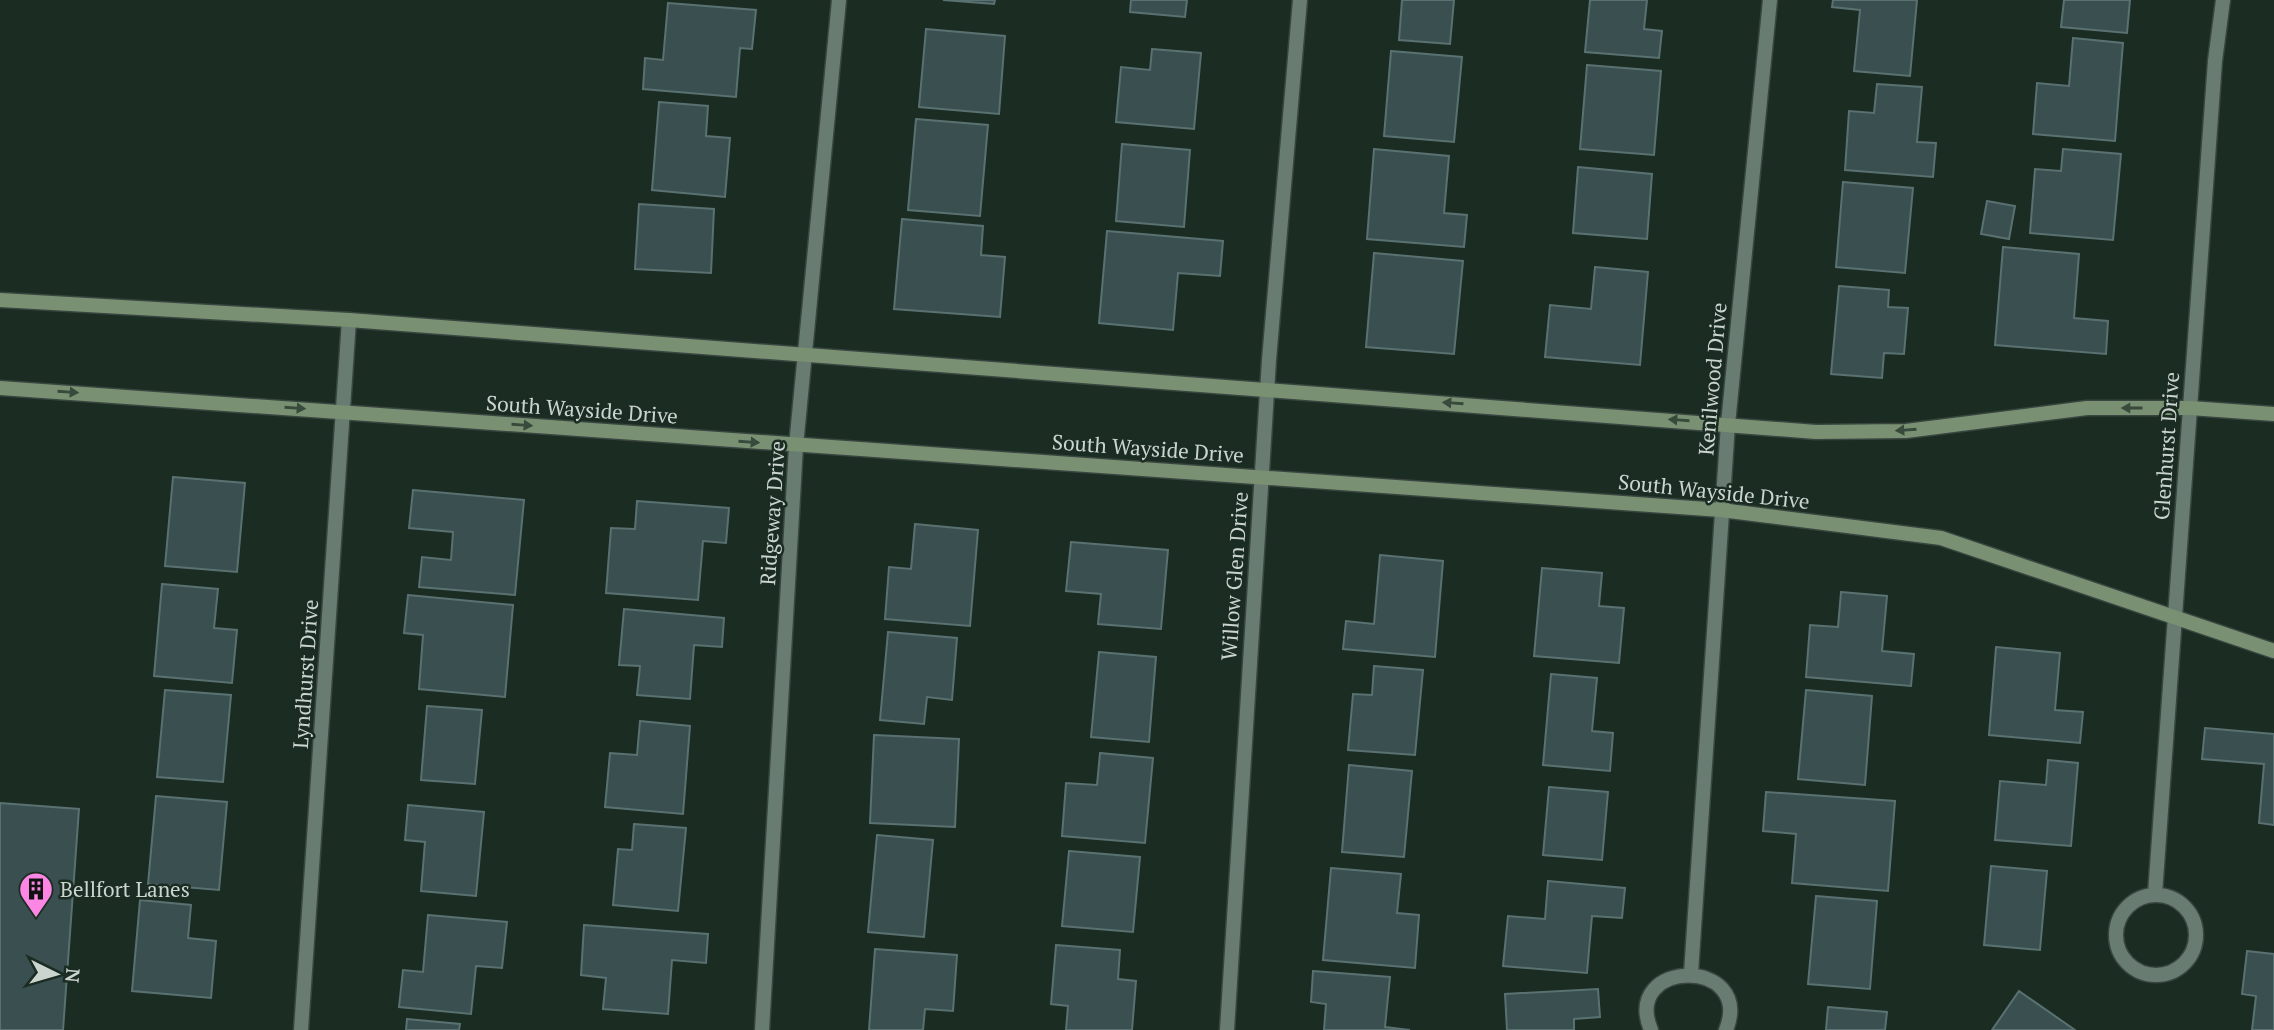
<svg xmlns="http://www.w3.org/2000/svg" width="2274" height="1030" viewBox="0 0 2274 1030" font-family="'PT Serif',serif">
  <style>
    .building { fill: #3a4f50; stroke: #5a7171; stroke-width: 2 }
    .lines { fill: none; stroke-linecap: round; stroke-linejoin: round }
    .street-casing { stroke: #38463f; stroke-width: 17 }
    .secondary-casing { stroke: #38463f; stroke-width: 17 }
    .street { stroke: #697c72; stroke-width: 14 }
    .secondary { stroke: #799073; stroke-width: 14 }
    .oneway { fill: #374a3b }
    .labels { text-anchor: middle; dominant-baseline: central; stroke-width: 5; stroke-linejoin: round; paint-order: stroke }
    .street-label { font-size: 21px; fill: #cbd5cf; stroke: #1b2c23 }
    .poi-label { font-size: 21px; fill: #cbd5cf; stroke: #1b2c23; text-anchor: start }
  </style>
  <rect width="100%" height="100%" fill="#1b2c23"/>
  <path class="building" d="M943,0H995L994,4Z
    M1131,0H1187L1185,17L1130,12Z
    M1402,0H1454L1450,44L1399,40Z
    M1590,0H1647L1644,29L1662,31L1659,58L1585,52Z
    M1833,0H1917L1910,76L1854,71L1860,10L1832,7Z
    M2064,0H2130L2127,33L2061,27Z
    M668,3L756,10L752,49L740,48L736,97L643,89L645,58L663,60Z
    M926,29L1005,36L999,114L919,107Z
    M2073,38L2123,43L2115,141L2033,134L2037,83L2069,86Z
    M1152,49L1201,53L1194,129L1116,122L1121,67L1150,70Z
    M1391,51L1462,57L1454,142L1384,136Z
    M1587,65L1661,71L1654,155L1580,149Z
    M1877,84L1922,87L1917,142L1936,143L1933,177L1845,170L1849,111L1874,113Z
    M659,102L708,106L706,136L730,138L725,197L652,190Z
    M916,119L988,125L980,216L908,210Z
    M1122,144L1190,150L1184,227L1116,221Z
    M1374,149L1449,156L1444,213L1467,215L1464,247L1367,239Z
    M2063,149L2121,154L2113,240L2030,233L2035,169L2061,171Z
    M1578,167L1652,174L1647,239L1573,233Z
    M1843,182L1913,188L1905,273L1836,267Z
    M1987,201L2015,206L2009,239L1981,234Z
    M639,204L714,209L711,273L635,269Z
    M902,219L983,226L981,255L1005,257L1000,317L894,309Z
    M1107,231L1223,241L1220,276L1178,273L1173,330L1099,323Z
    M2003,247L2079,254L2074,318L2108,321L2106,354L1995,345Z
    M1374,253L1463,261L1454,354L1366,347Z
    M1595,267L1648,272L1640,365L1545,357L1550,305L1591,309Z
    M1839,286L1889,290L1888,307L1908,308L1904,354L1884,353L1882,378L1831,374Z
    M173,477L245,483L237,572L165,566Z
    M413,490L524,500L515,595L419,587L422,557L451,560L453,532L409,528Z
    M637,501L729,508L726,543L703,541L698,600L606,593L611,528L635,529Z
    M915,524L978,530L970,626L885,619L889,567L911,569Z
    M1071,542L1168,550L1161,629L1098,624L1101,594L1066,591Z
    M1380,555L1443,561L1435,657L1343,649L1346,621L1374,624Z
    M1542,568L1602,573L1599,606L1624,608L1619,663L1534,656Z
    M162,584L218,589L214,628L237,630L232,683L154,676Z
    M1841,592L1887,596L1882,651L1914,654L1911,686L1806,677L1810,625L1838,627Z
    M408,595L513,605L505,697L419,689L423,635L404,633Z
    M624,609L724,618L722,647L694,645L690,699L637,695L640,666L619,665Z
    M888,632L957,638L952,700L927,697L924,724L880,720Z
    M1996,647L2060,653L2055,710L2083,712L2080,743L1989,735Z
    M1099,652L1156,657L1149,742L1091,737Z
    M1374,666L1423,670L1415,755L1348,750L1353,694L1372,695Z
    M1551,674L1597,678L1592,731L1613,733L1610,771L1543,765Z
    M165,690L231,695L223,782L157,777Z
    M1806,690L1872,696L1865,785L1798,779Z
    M427,706L482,710L475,784L421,780Z
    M640,721L690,726L683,814L605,807L610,753L637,755Z
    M2205,728L2274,734V825L2259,823L2264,764L2202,759Z
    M874,735L959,739L955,827L870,823Z
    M1100,753L1153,758L1145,843L1062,836L1066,783L1097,785Z
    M2048,760L2078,763L2071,846L1995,840L2000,781L2046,785Z
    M1349,765L1412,771L1404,857L1342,852Z
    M1549,787L1608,792L1602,860L1543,855Z
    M1766,792L1895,801L1888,891L1792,883L1796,834L1763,831Z
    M156,796L227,802L219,890L148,884Z
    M0,803L79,809L63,1030H0Z
    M408,805L484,812L476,896L421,891L425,842L405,840Z
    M634,824L686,828L678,911L613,905L618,849L632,850Z
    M877,835L933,840L924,937L868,932Z
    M1069,851L1140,857L1133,932L1062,926Z
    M1991,866L2047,871L2040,950L1984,945Z
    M1331,868L1401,874L1397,913L1419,915L1415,968L1323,960Z
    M1548,881L1625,888L1622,918L1592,916L1587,973L1503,966L1508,916L1545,919Z
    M1816,896L1877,901L1870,989L1808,984Z
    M140,900L191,905L188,938L216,941L211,998L132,991Z
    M428,915L507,922L502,968L476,966L471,1014L399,1007L403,970L423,972Z
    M584,925L708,934L706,963L672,960L668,1014L603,1009L606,978L581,975Z
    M1056,945L1120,950L1118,979L1136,981L1132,1030H1066L1068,1006L1051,1004Z
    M875,949L957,955L953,1011L925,1009L923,1030H869Z
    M2247,951L2274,954V1030H2252L2256,996L2242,994Z
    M1313,971L1390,977L1385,1027L1410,1030H1324L1326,1004L1311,1002Z
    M1598,989L1600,1017L1574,1019V1030H1507L1505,994Z
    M2019,991L2075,1030H1992Z
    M1828,1007L1887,1012L1885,1030H1826Z
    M407,1019L460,1024L459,1030H406Z"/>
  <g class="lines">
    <g class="street-casing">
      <path id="street" d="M2155,894L2215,61L2223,0
        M2116 935a40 40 0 1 1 80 0a40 40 0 1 1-80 0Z
        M1691,973L1728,424L1770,0
        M301,1030L349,320
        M762,1030L796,446L839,0
        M1227,1030L1269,360L1300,0
        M1651,1030C1621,958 1755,957 1726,1030"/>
    </g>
    <g class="secondary-casing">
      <path id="secondary" d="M0,300L349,320L1816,432L1906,431L2087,408H2190L2274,414
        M0,388L1721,510L1941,538L2274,651"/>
    </g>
    <use href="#street" class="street"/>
    <use href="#secondary" class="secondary"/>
  </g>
  <defs><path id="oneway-solid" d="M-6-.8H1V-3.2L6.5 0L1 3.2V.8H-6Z" transform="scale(1.75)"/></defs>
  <g class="oneway">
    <use href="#oneway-solid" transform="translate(68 392) rotate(4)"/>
    <use href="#oneway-solid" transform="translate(1453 403) rotate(-176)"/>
    <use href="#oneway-solid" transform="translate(295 408) rotate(4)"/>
    <use href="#oneway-solid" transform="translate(2132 408) rotate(-180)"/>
    <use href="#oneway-solid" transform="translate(1679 420) rotate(-176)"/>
    <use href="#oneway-solid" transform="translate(522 425) rotate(4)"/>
    <use href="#oneway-solid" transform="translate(1906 430) rotate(176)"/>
    <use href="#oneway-solid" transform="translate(749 442) rotate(4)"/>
  </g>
  <defs>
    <g id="building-pin" transform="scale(1.75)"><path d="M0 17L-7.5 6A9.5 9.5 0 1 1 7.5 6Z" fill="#fc86e4" stroke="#1b2c23"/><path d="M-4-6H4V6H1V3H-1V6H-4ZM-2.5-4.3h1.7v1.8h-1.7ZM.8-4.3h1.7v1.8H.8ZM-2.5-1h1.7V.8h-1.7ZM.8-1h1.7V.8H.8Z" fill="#111"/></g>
  </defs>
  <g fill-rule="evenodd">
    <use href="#building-pin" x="36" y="889"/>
  </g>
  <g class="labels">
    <g class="street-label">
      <text transform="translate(1712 379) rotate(-85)">Kenilwood Drive</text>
      <text transform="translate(582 409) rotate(4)">South Wayside Drive</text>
      <text transform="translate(2166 446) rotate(-86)">Glenhurst Drive</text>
      <text transform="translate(1148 448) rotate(4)">South Wayside Drive</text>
      <text transform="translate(1714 491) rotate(6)">South Wayside Drive</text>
      <text transform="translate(772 513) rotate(-86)">Ridgeway Drive</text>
      <text transform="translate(1234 576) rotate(-86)">Willow Glen Drive</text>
      <text transform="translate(305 674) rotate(-86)">Lyndhurst Drive</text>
    </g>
    <g class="poi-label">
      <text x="60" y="889">Bellfort Lanes</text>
    </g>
  </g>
  <g transform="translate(56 974) rotate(95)" stroke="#1b2c23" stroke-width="5" paint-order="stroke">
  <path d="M0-5L12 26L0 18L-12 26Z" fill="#cbd5cf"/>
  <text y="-10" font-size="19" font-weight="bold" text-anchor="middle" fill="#cbd5cf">N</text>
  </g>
</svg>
